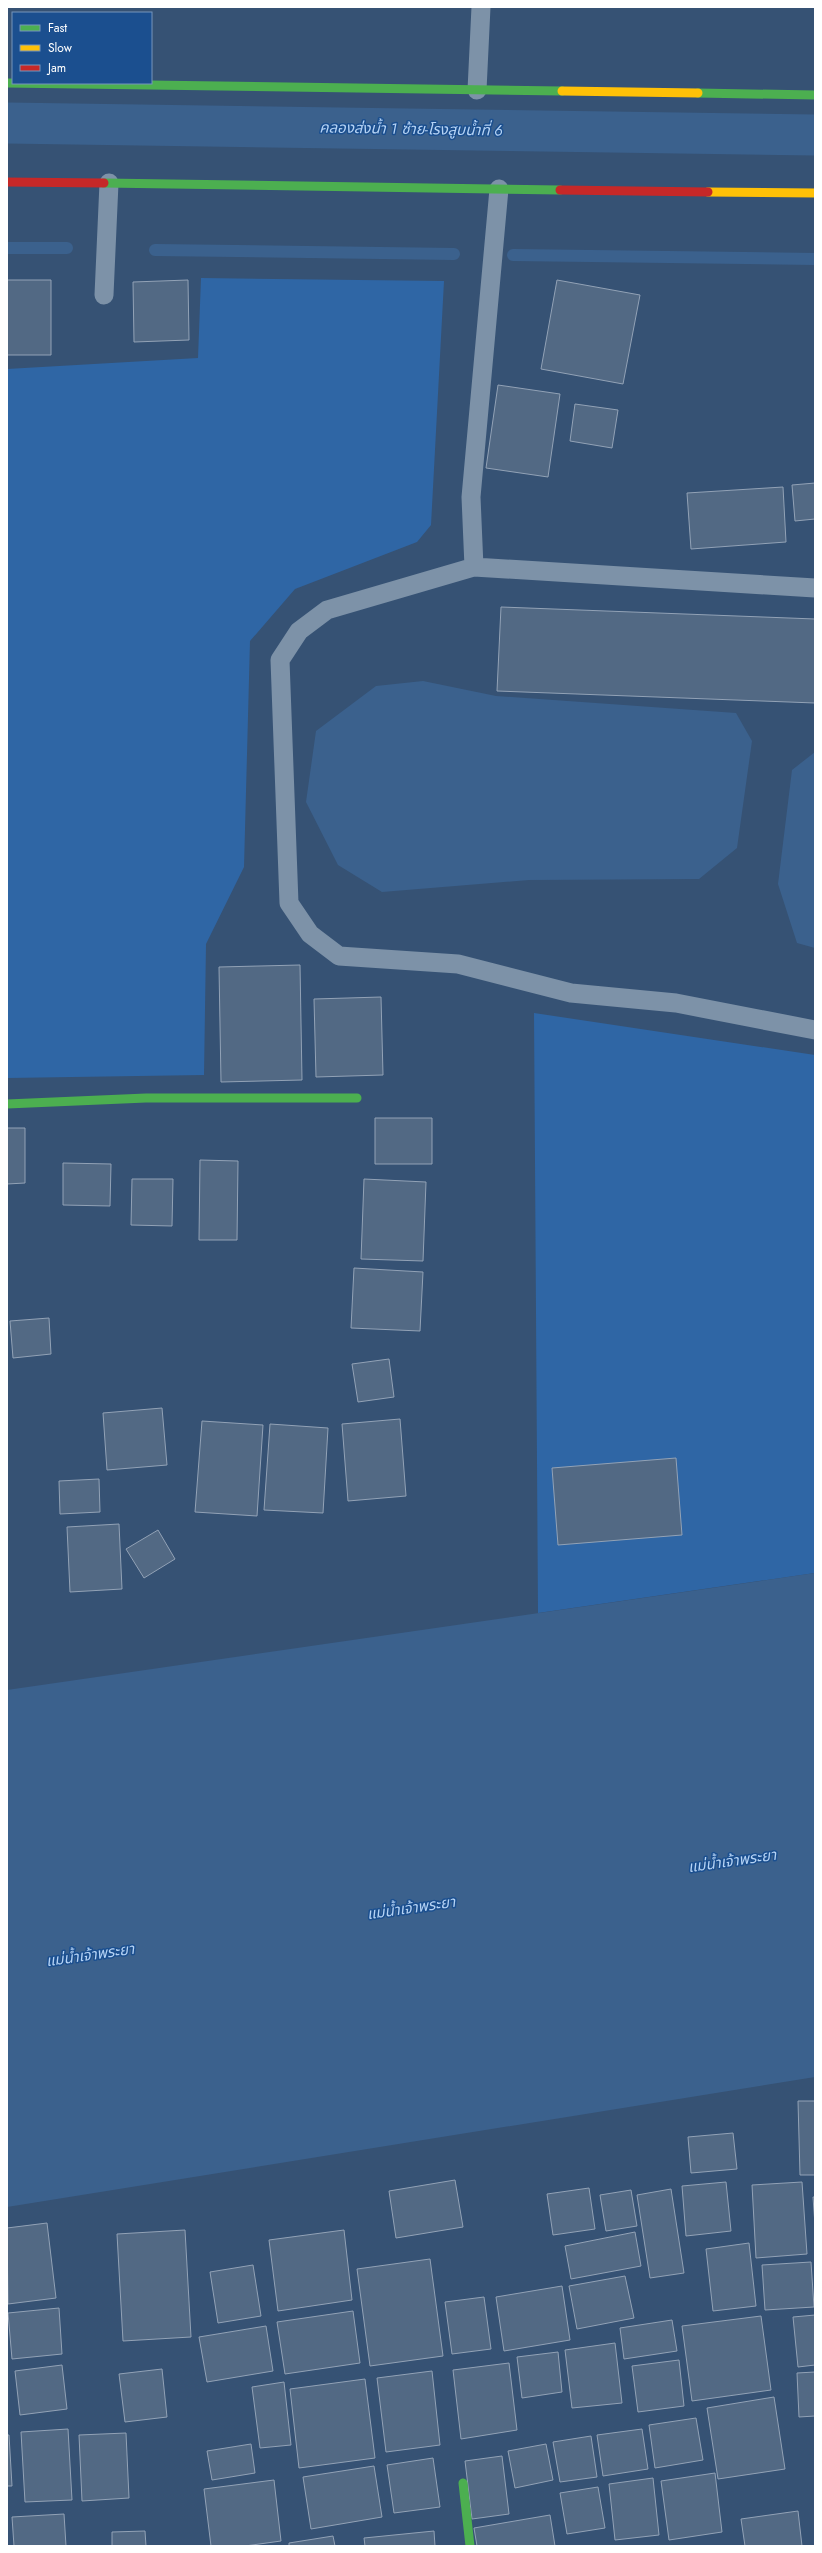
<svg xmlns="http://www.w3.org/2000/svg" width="822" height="2553" viewBox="0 0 822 2553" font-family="Jost,'Noto Sans Thai',sans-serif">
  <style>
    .green { fill: #2f66a5 }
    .water { fill: #3b618d }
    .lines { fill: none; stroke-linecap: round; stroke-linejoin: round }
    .stream { stroke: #3b618d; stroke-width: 12 }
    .canal { stroke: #3b618d; stroke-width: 41 }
    .building { fill: #526984; stroke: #92a2b6 }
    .lane { stroke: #7d92a8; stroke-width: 19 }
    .fast { stroke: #4caf50; stroke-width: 9 }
    .slow { stroke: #ffc107; stroke-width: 9 }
    .jam { stroke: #c62828; stroke-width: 9 }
    .labels { text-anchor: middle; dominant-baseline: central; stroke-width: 3; stroke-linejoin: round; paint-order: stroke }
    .water-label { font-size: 15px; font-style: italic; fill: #b5d3f5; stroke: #1b4f8f }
  </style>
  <rect width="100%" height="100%" fill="#365274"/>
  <path class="green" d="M201,278L444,281L431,525L417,542L295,589L250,641L244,867L206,944L204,1075L7,1078V369L198,358Z
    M534,1013L815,1055V1573L538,1613Z"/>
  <path class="water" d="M423,681L496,696L736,713L752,741L737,848L699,879L529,880L382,892L338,865L306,802L316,731L376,686Z
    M815,752V948L797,943L778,884L792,770Z
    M815,1573V2077L7,2207V1690Z"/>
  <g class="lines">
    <path class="stream" d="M7,248H67
      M155,250L454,254
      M513,255L815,259"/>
    <path class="canal" d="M7,123L815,135"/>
  </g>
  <path class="building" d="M7,280H51V355H7Z
    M188,280L189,340L134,342L133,282Z
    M557,280L640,295L623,384L541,369Z
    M498,385L560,394L548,477L486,468Z
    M575,404L618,410L612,448L570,441Z
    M815,483V519L795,521L792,485Z
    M783,487L786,542L691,549L687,493Z
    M501,607L815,619V703L497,691Z
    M300,965L302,1080L221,1082L219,967Z
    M381,997L383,1075L316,1077L314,999Z
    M375,1118H432V1164H375Z
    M7,1128H25V1183L7,1184Z
    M200,1160L238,1161L237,1240H199Z
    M63,1163L111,1164L110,1206L63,1205Z
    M132,1179H173L172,1226L131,1225Z
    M364,1179L426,1182L423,1261L361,1259Z
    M354,1268L423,1272L420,1331L351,1328Z
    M49,1318L51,1354L13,1358L10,1321Z
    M389,1359L394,1397L358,1402L352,1364Z
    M162,1408L167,1465L107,1470L103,1413Z
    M400,1419L406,1496L348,1501L342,1424Z
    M202,1421L263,1425L257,1516L195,1512Z
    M270,1424L328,1428L323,1513L264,1510Z
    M676,1458L682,1535L558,1545L552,1468Z
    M99,1479L100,1512L60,1514L59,1481Z
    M119,1524L122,1589L70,1592L67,1527Z
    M158,1530L175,1559L144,1578L126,1549Z
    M798,2101H815V2175H800Z
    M733,2133L737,2169L691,2173L688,2137Z
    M455,2180L463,2227L396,2238L389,2191Z
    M726,2182L731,2231L686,2236L682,2186Z
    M802,2182L807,2254L756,2258L752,2185Z
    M589,2188L595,2229L553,2235L547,2194Z
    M671,2189L684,2273L650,2278L637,2195Z
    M631,2190L637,2226L606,2231L600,2195Z
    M813,2197H815V2225Z
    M47,2223L56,2298L8,2304L7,2228Z
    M185,2230L191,2337L123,2341L117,2234Z
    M344,2230L352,2300L278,2311L269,2240Z
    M635,2232L641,2266L571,2279L565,2246Z
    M749,2243L756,2306L713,2311L706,2249Z
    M430,2259L443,2356L370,2366L357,2269Z
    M811,2262L814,2307L765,2310L762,2265Z
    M253,2265L261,2316L218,2323L210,2272Z
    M625,2276L634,2318L577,2329L569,2286Z
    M562,2286L570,2340L504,2351L496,2297Z
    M484,2297L491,2349L452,2354L445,2302Z
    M59,2308L62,2354L12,2359L8,2313Z
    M353,2311L360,2363L285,2374L277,2322Z
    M815,2315V2365L798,2367L793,2317Z
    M761,2316L771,2390L692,2401L682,2326Z
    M672,2320L677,2351L624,2359L620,2328Z
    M266,2326L273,2371L207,2382L199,2337Z
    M615,2343L622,2403L572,2408L565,2350Z
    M558,2352L562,2392L522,2398L517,2357Z
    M679,2360L684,2406L638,2412L632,2366Z
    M509,2363L517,2430L461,2439L453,2370Z
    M62,2365L67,2409L20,2415L15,2371Z
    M162,2369L167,2417L125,2422L119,2374Z
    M432,2371L440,2445L386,2452L377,2378Z
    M815,2372V2416L799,2417L797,2373Z
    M365,2379L375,2458L299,2468L290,2389Z
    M284,2382L291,2445L260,2448L252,2387Z
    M774,2397L785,2469L718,2479L707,2408Z
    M696,2418L703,2460L655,2468L649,2425Z
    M68,2429L72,2500L25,2502L21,2432Z
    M642,2429L648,2469L603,2476L597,2435Z
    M126,2433L129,2498L82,2501L79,2435Z
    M7,2435H9L12,2486H7Z
    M591,2436L597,2477L560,2482L553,2442Z
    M251,2444L255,2473L212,2480L207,2451Z
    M546,2444L553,2480L515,2488L508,2451Z
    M502,2456L509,2514L472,2519L465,2461Z
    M433,2458L440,2507L394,2513L387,2465Z
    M374,2466L382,2517L311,2529L303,2477Z
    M715,2473L722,2532L669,2540L661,2481Z
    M653,2478L659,2535L615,2540L609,2484Z
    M274,2480L281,2541L245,2546H211L204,2489Z
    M598,2487L605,2528L567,2534L560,2493Z
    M798,2511L802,2546H745L741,2519Z
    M64,2514L66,2546H14L12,2517Z
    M550,2515L555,2546H477L474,2528Z
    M145,2531L146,2546H112V2532Z
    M434,2531L435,2546H365L364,2538Z
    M333,2536L335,2546H289V2543Z"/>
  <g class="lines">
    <path class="lane" d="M477,90L481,7
      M104,295L109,183
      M474,567L471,497L499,189
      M815,588L474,567L327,610L299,631L280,660L289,903L310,934L339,956L458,964L571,993L676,1003L815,1030"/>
    <path class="fast" d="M7,83L562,91
      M698,93L815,95
      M104,183L560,190
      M7,1104L146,1098H357
      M463,2483L470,2546"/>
    <path class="slow" d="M562,91L698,93
      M708,192L815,193"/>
    <path class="jam" d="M7,182L104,183
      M560,190L708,192"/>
  </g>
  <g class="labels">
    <g class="water-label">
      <text transform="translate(411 129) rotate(1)">คลองส่งน้ำ 1 ซ้าย-โรงสูบน้ำที่ 6</text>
      <text transform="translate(732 1861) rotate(-8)">แม่น้ำเจ้าพระยา</text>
      <text transform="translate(411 1908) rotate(-8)">แม่น้ำเจ้าพระยา</text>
      <text transform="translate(90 1955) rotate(-8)">แม่น้ำเจ้าพระยา</text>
    </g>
  </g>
  <rect width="822" height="2553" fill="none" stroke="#ffffff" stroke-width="16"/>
  <rect x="12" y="12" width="140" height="72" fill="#1b4f8f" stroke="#7695bc"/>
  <rect x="20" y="25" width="20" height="6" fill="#4caf50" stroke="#7695bc"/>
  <text x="48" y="32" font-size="12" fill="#ffffff">Fast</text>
  <rect x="20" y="45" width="20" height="6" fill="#ffc107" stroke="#7695bc"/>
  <text x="48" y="52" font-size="12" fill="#ffffff">Slow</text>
  <rect x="20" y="65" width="20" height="6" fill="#c62828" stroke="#7695bc"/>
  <text x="48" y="72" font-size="12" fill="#ffffff">Jam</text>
</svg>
